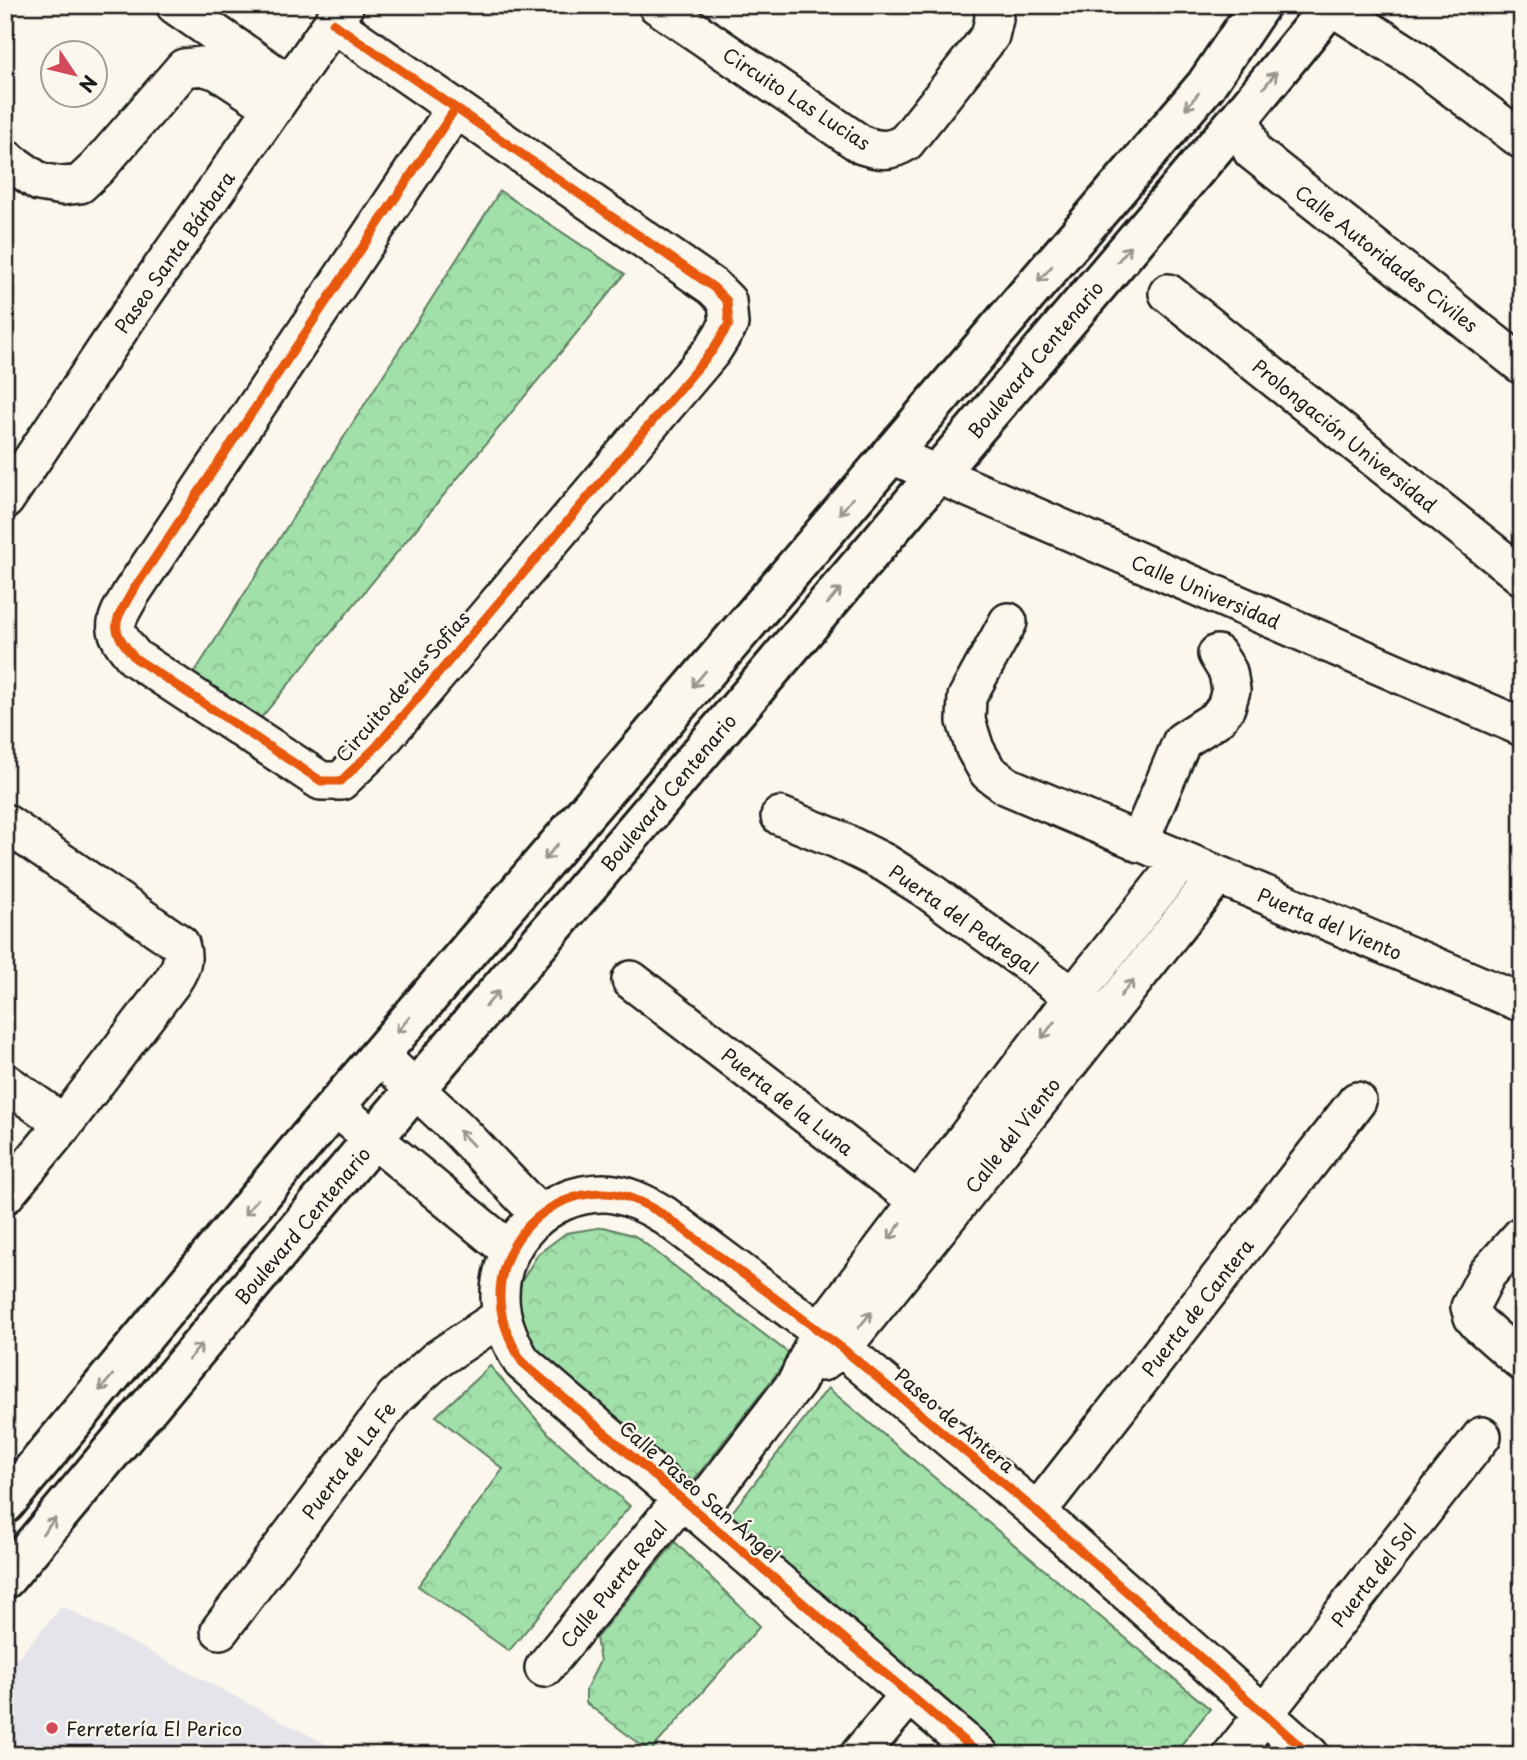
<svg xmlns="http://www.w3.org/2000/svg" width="1527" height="1760" viewBox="0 0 1527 1760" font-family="'Playpen Sans',sans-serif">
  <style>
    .built { fill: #e6e4eb }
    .park { fill: url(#park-crowns); stroke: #5e7e62; stroke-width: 2 }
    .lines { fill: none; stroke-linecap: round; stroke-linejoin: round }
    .minor-casing { stroke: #1c1c1c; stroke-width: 42 }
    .major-casing { stroke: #1c1c1c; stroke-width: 44 }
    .minor { stroke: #fbf7ec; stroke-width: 37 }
    .major { stroke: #fbf7ec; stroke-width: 38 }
    .cycleway-casing { stroke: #fbf7ec; stroke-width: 13 }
    .cycleway { stroke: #e8590c; stroke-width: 9 }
    .oneway { stroke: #97948e }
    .poi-dot { fill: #d1495b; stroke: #fbf7ec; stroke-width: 2.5 }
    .labels { text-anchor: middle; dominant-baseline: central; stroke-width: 5; stroke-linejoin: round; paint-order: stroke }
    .street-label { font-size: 19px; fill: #1c1c1c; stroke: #fbf7ec }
    .poi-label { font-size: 19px; fill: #1c1c1c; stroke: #fbf7ec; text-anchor: start }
  </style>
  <defs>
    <pattern id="park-crowns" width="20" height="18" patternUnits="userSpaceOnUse" patternTransform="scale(1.75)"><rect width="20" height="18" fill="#a1e0a9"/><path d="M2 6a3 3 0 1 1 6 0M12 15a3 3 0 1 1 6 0" fill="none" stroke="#8ac091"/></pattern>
  </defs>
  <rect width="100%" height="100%" fill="#fbf7ec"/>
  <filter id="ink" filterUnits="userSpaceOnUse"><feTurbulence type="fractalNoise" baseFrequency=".0143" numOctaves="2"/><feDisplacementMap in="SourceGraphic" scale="14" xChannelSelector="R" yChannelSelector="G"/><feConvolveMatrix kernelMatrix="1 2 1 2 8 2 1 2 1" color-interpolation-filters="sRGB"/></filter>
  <g filter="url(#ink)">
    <path class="built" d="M62,1606L347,1755H5V1673Z"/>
    <path class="park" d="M500,191L625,274L257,723L191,678Z
      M604,1227L635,1236L791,1355L687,1489L536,1359L517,1314L520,1284L538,1254L566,1233Z
      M490,1366L550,1435L630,1506L509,1651L418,1586L503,1469L436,1416Z
      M828,1388L1210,1709L1173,1755H1000L726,1520Z
      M675,1542L760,1626L650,1752L586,1703V1689L600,1661L596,1638Z"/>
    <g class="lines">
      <g class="minor-casing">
        <path id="minor" d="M175,5L290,85
          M657,5L862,145C880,151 890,152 906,142L990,36L994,19L993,5
          M1331,6L1413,58L1522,140
          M333,23L713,287L727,301L729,324L712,351L376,747L341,781H321L135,658C109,627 113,625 132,592L455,109
          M1241,116L1252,151L1522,365
          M5,158L39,182L63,186L80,184L97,168L184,68L202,66L218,71L274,108
          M1168,293L1522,576
          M890,454L1522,727
          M5,500L129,315L345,5
          M1008,622L967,697L966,721L975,749L988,772L1007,786L1522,1003
          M780,816L837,839L885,863L926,889L1093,1011
          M5,823L180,944C185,960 181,968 172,982L64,1124L5,1195
          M1139,843L1182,741L1218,718L1226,707L1231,690L1228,672L1217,654
          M631,980L936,1215
          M379,1055L458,1129L540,1215
          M5,1082L64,1124
          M335,1107L509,1250
          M1522,1235L1487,1274L1470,1307L1473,1317L1479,1324L1522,1362
          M822,1362L842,1348C969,1192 1091,1033 1217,876
          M697,1512L797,1382L820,1331L1074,996L1181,861
          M1037,1512L1357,1101
          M220,1630L395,1397L436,1360L502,1316
          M544,1668L682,1499
          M859,1755L910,1694
          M980,1755L522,1362C510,1342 500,1320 500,1297C499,1241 547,1193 603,1193C625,1193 646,1204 664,1215L842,1348L1037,1512L1310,1755
          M1232,1755L1482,1436"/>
      </g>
      <g class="major-casing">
        <path id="major" d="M5,1504L294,1155L1206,85L1260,5
          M5,1579L373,1139L1241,116L1331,5"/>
      </g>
      <use href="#minor" class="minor"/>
      <use href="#major" class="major"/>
      <g class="cycleway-casing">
        <path id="cycleway" d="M333,23L713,287L727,301L729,324L712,351L376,747L341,781H321L135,658C109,627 113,625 132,592L455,109
          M980,1755L522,1362C510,1342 500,1320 500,1297C499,1241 547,1193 603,1193C625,1193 646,1204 664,1215L842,1348L1037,1512L1310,1755"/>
      </g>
      <use href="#cycleway" class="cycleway"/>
    </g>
    <defs><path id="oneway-shaft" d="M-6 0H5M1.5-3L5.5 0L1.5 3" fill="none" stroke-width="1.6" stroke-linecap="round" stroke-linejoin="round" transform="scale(1.75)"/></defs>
    <g class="oneway">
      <use href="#oneway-shaft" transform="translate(1270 80) rotate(-51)"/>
      <use href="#oneway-shaft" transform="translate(1192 101) rotate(130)"/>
      <use href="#oneway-shaft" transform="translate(1124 254) rotate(-50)"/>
      <use href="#oneway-shaft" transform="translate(1045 274) rotate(131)"/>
      <use href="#oneway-shaft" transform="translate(846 506) rotate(130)"/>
      <use href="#oneway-shaft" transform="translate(834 596) rotate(-50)"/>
      <use href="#oneway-shaft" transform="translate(699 679) rotate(130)"/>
      <use href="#oneway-shaft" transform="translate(551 852) rotate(130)"/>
      <use href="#oneway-shaft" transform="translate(1127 988) rotate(-51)"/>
      <use href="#oneway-shaft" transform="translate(492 999) rotate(-50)"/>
      <use href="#oneway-shaft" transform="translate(403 1025) rotate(130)"/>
      <use href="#oneway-shaft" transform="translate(1048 1030) rotate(127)"/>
      <use href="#oneway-shaft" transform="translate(466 1138) rotate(-134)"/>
      <use href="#oneway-shaft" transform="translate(251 1207) rotate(130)"/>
      <use href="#oneway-shaft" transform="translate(895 1231) rotate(127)"/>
      <use href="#oneway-shaft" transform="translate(865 1320) rotate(-51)"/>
      <use href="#oneway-shaft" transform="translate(195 1352) rotate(-50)"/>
      <use href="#oneway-shaft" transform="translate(106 1383) rotate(130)"/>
      <use href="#oneway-shaft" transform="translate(49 1526) rotate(-50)"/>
    </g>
  </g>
  <circle class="poi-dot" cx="52" cy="1728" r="7"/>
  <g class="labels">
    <g class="street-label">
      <text transform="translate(797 98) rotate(33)">Circuito Las Lucias</text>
      <text transform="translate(174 252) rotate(-55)">Paseo Santa Bárbara</text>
      <text transform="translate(1387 258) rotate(38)">Calle Autoridades Civiles</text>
      <text transform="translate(1035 359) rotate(-50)">Boulevard Centenario</text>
      <text transform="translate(1345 435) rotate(39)">Prolongación Universidad</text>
      <text transform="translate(1206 591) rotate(23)">Calle Universidad</text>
      <text transform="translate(402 686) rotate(-49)">Circuito de las Sofias</text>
      <text transform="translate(668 792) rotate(-50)">Boulevard Centenario</text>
      <text transform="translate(964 919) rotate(35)">Puerta del Pedregal</text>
      <text transform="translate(1330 923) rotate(23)">Puerta del Viento</text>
      <text transform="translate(788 1101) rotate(38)">Puerta de la Luna</text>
      <text transform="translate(1012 1135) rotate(-52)">Calle del Viento</text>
      <text transform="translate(302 1225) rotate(-50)">Boulevard Centenario</text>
      <text transform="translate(1197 1307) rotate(-52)">Puerta de Cantera</text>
      <text transform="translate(955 1420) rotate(40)">Paseo de Antera</text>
      <text transform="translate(348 1460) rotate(-53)">Puerta de La Fe</text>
      <text transform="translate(700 1491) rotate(41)">Calle Paseo San Ángel</text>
      <text transform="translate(1373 1575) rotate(-52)">Puerta del Sol</text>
      <text transform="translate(613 1584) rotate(-51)">Calle Puerta Real</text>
    </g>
    <g class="poi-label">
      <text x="66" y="1728">Ferretería El Perico</text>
    </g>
  </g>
  <rect width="1527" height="1760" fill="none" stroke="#fbf7ec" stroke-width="28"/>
  <rect x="14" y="14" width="1499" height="1732" fill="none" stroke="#1c1c1c" stroke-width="2.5" filter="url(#ink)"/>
  <g transform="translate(74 74) rotate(125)"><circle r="33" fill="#fbf7ec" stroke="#a29f99" stroke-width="2"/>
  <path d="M0-5L12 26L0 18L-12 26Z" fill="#d1495b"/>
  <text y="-10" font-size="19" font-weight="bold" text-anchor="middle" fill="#1c1c1c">N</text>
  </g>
</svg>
